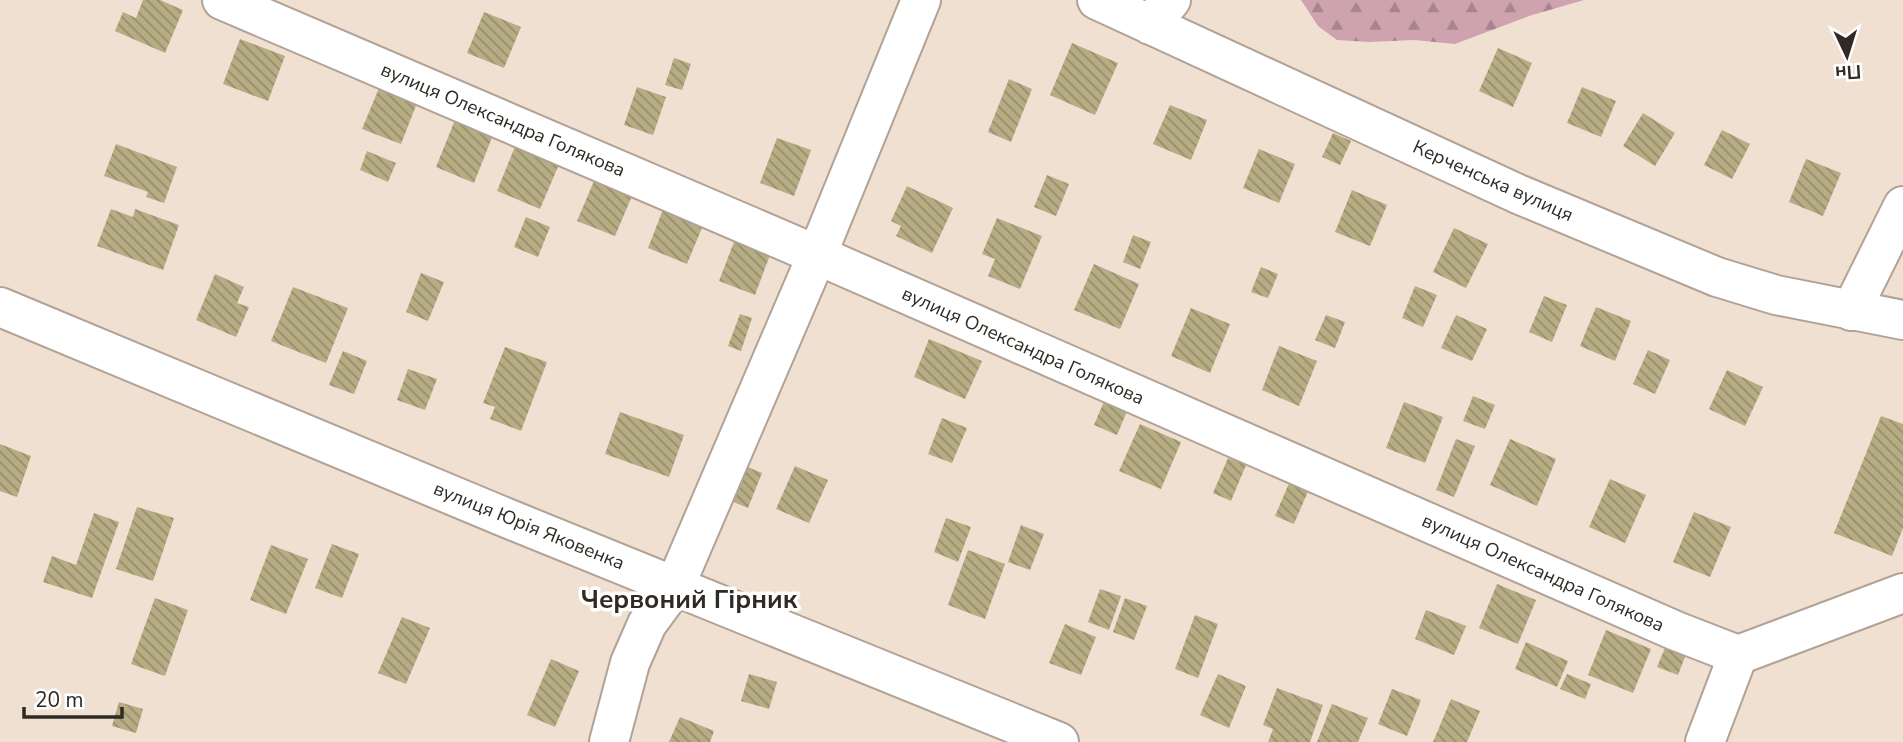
<svg xmlns="http://www.w3.org/2000/svg" width="1903" height="742" viewBox="0 0 1903 742" font-family="'Nunito Sans',sans-serif">
  <style>
    .forest { fill: url(#forest-firs) }
    .building { fill: url(#building-back-hatch) }
    .lines { fill: none; stroke-linecap: round; stroke-linejoin: round }
    .minor-casing { stroke: #b1a295; stroke-width: 42 }
    .minor { stroke: #fff; stroke-width: 38 }
    .labels { text-anchor: middle; dominant-baseline: central; stroke-width: 7; stroke-linejoin: round; paint-order: stroke }
    .street-label { font-size: 19px; fill: #2f2a24; stroke: #fff }
    .district-label { font-size: 26px; font-weight: bold; fill: #2f2a24; stroke: #fff }
  </style>
  <defs>
    <pattern id="forest-firs" width="22" height="20" patternUnits="userSpaceOnUse" patternTransform="scale(1.75)"><rect width="22" height="20" fill="#cea3af"/><path d="M5 1l3.5 6h-7zM16 11l3.5 6h-7z" fill="#a8858e"/></pattern>
    <pattern id="building-back-hatch" width="6" height="6" patternUnits="userSpaceOnUse" patternTransform="scale(1.75)"><rect width="6" height="6" fill="#b7ad84"/><path d="M-1 5l2 2M0 0l6 6M5-1l2 2" fill="none" stroke="#958d6c"/></pattern>
  </defs>
  <rect width="100%" height="100%" fill="#efe0d2"/>
  <path class="forest" d="M1301,0H1584L1529,16L1455,44L1414,40L1369,42L1337,40L1318,26Z"/>
  <path class="building" d="M143,0H160L183,10L165,53L115,31L123,12L136,18Z
    M484,12L521,27L504,68L467,53Z
    M240,39L285,56L268,101L223,84Z
    M1072,43L1118,63L1095,115L1050,95Z
    M1498,48L1532,63L1513,107L1479,91Z
    M674,58L691,64L682,90L665,85Z
    M1009,79L1032,89L1011,142L988,132Z
    M637,87L666,97L653,135L624,125Z
    M1582,87L1616,101L1601,137L1567,123Z
    M379,88L417,103L401,144L362,129Z
    M1170,105L1207,120L1191,160L1153,144Z
    M1643,113L1675,133L1655,166L1623,146Z
    M455,120L493,135L474,183L436,167Z
    M1722,130L1750,144L1732,179L1704,165Z
    M1333,133L1351,141L1340,165L1322,157Z
    M777,138L811,150L794,196L760,183Z
    M116,144L177,167L164,203L146,197L148,192L104,176Z
    M516,144L560,162L540,209L497,191Z
    M1259,149L1295,164L1279,203L1243,188Z
    M367,151L396,163L388,182L360,170Z
    M1806,159L1841,173L1823,216L1789,202Z
    M1047,175L1069,184L1056,216L1034,207Z
    M594,181L632,196L615,236L577,221Z
    M907,186L953,208L932,253L896,236L901,226L891,221Z
    M1352,190L1387,205L1370,246L1335,232Z
    M664,207L704,223L687,264L648,248Z
    M111,209L133,217L135,209L179,225L163,270L97,246Z
    M526,217L550,227L538,257L514,247Z
    M997,218L1042,236L1020,289L988,276L995,259L982,254Z
    M1454,228L1488,244L1466,288L1433,272Z
    M1133,235L1151,242L1140,269L1123,262Z
    M734,242L770,255L755,295L719,281Z
    M1094,264L1139,284L1120,329L1074,310Z
    M1261,267L1278,274L1268,298L1251,292Z
    M421,273L444,282L428,321L406,312Z
    M215,274L244,287L237,303L249,307L236,337L196,320Z
    M1415,286L1437,295L1423,327L1402,318Z
    M293,287L348,308L326,363L271,341Z
    M1544,296L1567,305L1552,342L1529,332Z
    M1596,307L1631,321L1615,361L1580,346Z
    M1191,308L1230,324L1210,373L1171,356Z
    M740,314L752,318L741,351L728,346Z
    M1326,315L1345,322L1335,348L1315,340Z
    M1456,315L1487,329L1472,361L1441,348Z
    M929,339L982,361L965,399L914,377Z
    M1279,346L1317,361L1299,406L1262,390Z
    M505,347L547,362L521,431L490,419L495,407L483,403Z
    M1648,350L1670,360L1655,394L1633,384Z
    M343,351L367,361L354,394L329,385Z
    M408,369L437,379L425,410L397,400Z
    M1727,370L1763,387L1745,426L1709,409Z
    M1108,392L1131,402L1117,435L1094,425Z
    M1473,396L1495,405L1485,429L1463,421Z
    M1404,402L1443,417L1425,463L1386,448Z
    M620,412L684,435L669,477L605,454Z
    M1881,416L1903,424V528L1892,556L1834,533Z
    M942,418L967,428L952,463L928,454Z
    M1140,424L1181,442L1161,489L1119,471Z
    M1456,439L1475,446L1454,497L1436,490Z
    M1510,439L1556,459L1537,506L1490,485Z
    M0,444L31,456L17,497L0,491Z
    M1228,458L1246,465L1231,501L1213,493Z
    M745,466L762,473L748,508L731,501Z
    M795,466L828,480L809,523L776,509Z
    M1610,479L1646,495L1625,543L1589,527Z
    M1290,481L1309,489L1294,524L1275,516Z
    M137,507L174,518L153,581L116,569Z
    M1694,512L1731,527L1710,577L1673,562Z
    M94,513L119,522L92,598L43,582L52,556L76,565Z
    M946,518L971,527L958,562L934,552Z
    M1021,525L1044,534L1030,570L1008,562Z
    M332,544L359,554L342,598L315,588Z
    M271,545L308,559L286,614L250,600Z
    M968,550L1005,564L985,619L948,605Z
    M1497,584L1536,600L1518,644L1479,628Z
    M1100,589L1121,596L1109,630L1088,622Z
    M155,598L188,610L165,676L131,664Z
    M1125,598L1147,606L1134,640L1113,632Z
    M1426,610L1466,626L1454,655L1415,639Z
    M1195,615L1218,624L1198,678L1175,669Z
    M402,617L430,628L406,684L378,673Z
    M1065,624L1096,637L1081,675L1049,663Z
    M1606,630L1651,649L1633,693L1588,675Z
    M1670,636L1690,644L1678,675L1657,667Z
    M1526,642L1568,661L1557,687L1515,669Z
    M551,659L579,671L555,727L527,715Z
    M749,674L777,682L769,709L741,701Z
    M1218,674L1246,686L1229,728L1200,715Z
    M1567,674L1591,684L1585,699L1560,689Z
    M1277,688L1323,705L1310,742H1268L1273,729L1263,725Z
    M1392,689L1421,700L1407,736L1378,724Z
    M1451,699L1480,711L1467,742H1433Z
    M119,702L143,709L136,733L112,726Z
    M1332,704L1368,718L1358,742H1317Z
    M680,717L714,731L710,742H669Z"/>
  <g class="lines">
    <g class="minor-casing">
      <path id="minor" d="M222,0L817,255L1676,631L1738,655L1705,742
        M1097,0L1518,194L1717,277L1776,295L1903,320
        M1150,25L1171,0
        M0,307L509,519L1059,742
        M1851,311L1903,206
        M1738,655L1903,593
        M609,742L630,663L647,624L675,586L817,255L921,0"/>
    </g>
    <use href="#minor" class="minor"/>
  </g>
  <g class="labels">
    <g class="street-label">
      <text transform="translate(503 120) rotate(23)">вулиця Олександра Голякова</text>
      <text transform="translate(1493 181) rotate(24)">Керченська вулиця</text>
      <text transform="translate(1023 346) rotate(24)">вулиця Олександра Голякова</text>
      <text transform="translate(529 526) rotate(22)">вулиця Юрія Яковенка</text>
      <text transform="translate(1543 573) rotate(24)">вулиця Олександра Голякова</text>
    </g>
    <g class="district-label">
      <text x="689" y="599">Червоний Гірник</text>
    </g>
  </g>
  <g transform="translate(1847 56) rotate(176)" stroke="#ffffff" stroke-width="5" paint-order="stroke">
  <path d="M0-5L12 26L0 18L-12 26Z" fill="#2f2a24"/>
  <text y="-10" font-size="19" font-weight="bold" text-anchor="middle" fill="#2f2a24">Пн</text>
  </g>
  <path d="M24 707v10h98v-10" fill="none" stroke="#2f2a24" stroke-width="3.5"/>
  <text x="35" y="707" font-size="21" fill="#2f2a24" stroke="#ffffff" stroke-width="5" paint-order="stroke">20 m</text>
</svg>
